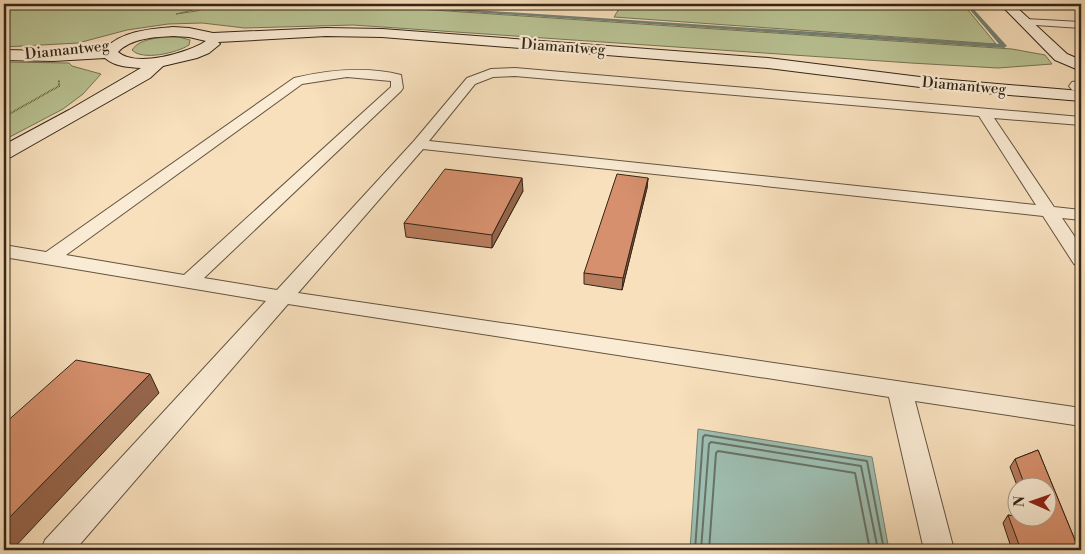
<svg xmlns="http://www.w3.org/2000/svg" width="1085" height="554" viewBox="0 0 1085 554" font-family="'Libre Bodoni',serif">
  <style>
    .green { fill: #b9c394; stroke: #767456 }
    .water { fill: #9dbdb0; stroke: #738173 }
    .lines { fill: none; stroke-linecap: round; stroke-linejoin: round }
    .shore { stroke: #687264; stroke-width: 2 }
    .stream { fill: #738173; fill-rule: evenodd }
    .lane-casing { stroke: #645440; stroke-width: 2 }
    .street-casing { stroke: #645440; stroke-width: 2 }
    .secondary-casing { stroke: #332617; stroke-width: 2 }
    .path { stroke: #332617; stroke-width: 2; stroke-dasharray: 0.5 1; stroke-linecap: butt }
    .lane { fill: #faebd4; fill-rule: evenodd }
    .street { fill: #faebd4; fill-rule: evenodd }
    .secondary { fill: #faebd4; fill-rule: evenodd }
    .wall { fill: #b87c5e; stroke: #332617 }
    .shaded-wall { fill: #96654c; stroke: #332617 }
    .building { fill: #d6906d; stroke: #332617 }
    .labels { text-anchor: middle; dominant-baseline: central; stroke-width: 4.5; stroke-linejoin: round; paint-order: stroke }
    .far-street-label { font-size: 15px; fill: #332617; stroke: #faebd4 }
  </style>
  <rect width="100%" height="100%" fill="#f8e0bd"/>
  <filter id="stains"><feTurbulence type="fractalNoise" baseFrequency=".004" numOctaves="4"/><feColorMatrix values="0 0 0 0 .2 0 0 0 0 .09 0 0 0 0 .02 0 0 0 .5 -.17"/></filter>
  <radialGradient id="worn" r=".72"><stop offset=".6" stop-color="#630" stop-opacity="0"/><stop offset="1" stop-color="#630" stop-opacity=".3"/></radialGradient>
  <path class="green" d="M4,4H154L147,5L159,8L164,6L160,4H204L197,9L176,14L197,11L211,4H344L1012,49L1045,55L1052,64L998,68L911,63L353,25L245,28L202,23L168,24L127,30L78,43L4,47Z
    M622,4H963L996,44L614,17Z
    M179,37L190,40L189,45C177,53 142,61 132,50C140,37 165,37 179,37Z
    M4,62L69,63L72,66L101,74L83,94L63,109L4,140Z"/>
  <path class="water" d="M698,429L872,457L889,550H690Z"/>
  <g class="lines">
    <path class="shore" d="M695,550L703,437L705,435L867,461L884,550
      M701,550L709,444L711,442L861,466L878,550
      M709,550L716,453L718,451L855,473L870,550"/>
    <path class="stream" d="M363,4H383L999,44L965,4H969L1007,46L1004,48L365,5Z"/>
    <g class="lane-casing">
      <path id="lane" d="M1025,19L1081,22V28L1021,24L1020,22Z
        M515,68L1081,117V125L994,118L1054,207L1081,210V220L1062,218L1081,246V266L1074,264L1043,216L423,149L298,293L1081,408V426L915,401L954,550H924L889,397L288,304L75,550H41L45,540L266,301L4,257V245L46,252L294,78C329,70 365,66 401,75L403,88L401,91L204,278L277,290L414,141L467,78L491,69ZM515,76L979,116L1036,205L429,141L475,84L493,77ZM347,77L391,81V87L184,275L66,255L302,84Z"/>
    </g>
    <g class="street-casing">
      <path id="street" d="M1078,81L1081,82V92L1072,90L1069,86L1072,82Z"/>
    </g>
    <g class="secondary-casing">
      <path id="secondary" d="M1000,4H1013L1067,54L1081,60V71L1055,60Z
        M173,27L189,28L213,33L326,28L382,29L768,58L928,78L1081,91V101L928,88L768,68L382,37L326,36L218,42L220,44L209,53L197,58L163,66L150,78L11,157L4,159V145L69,110L141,68C129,67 115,67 105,58L53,61L4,60V50L53,51L105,49C121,31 150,29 173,27ZM173,36L189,37L206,41C188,53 136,68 118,52C131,38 155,37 173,36Z"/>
    </g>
    <path class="path" d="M4,117L59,86V80"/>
    <use href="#lane" class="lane"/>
    <use href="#street" class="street"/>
    <use href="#secondary" class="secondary"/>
  </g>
  <path class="wall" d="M648,178L647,188L622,290L584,284V273Z
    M523,191L492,248L406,237L404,223Z
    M1038,450L1079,550H1012L1003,523L1008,515L1029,519L1028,516H1048V486H1018V488L1010,467L1015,459Z"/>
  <path class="shaded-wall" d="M522,178L523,191L492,248V235Z
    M648,178L647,188L622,290L623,278Z
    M150,374L159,393L12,550H4V523Z"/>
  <path class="building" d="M445,169L522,178L492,235L404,223Z
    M617,174L648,178L623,278L584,273Z
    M76,360L150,374L4,523V424Z
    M1038,450L1079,550H1021L1008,515L1038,520L1036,516H1048V486H1025L1015,459Z"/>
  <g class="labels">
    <g class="far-street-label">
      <text transform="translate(563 47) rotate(4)">Diamantweg</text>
      <text transform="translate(67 50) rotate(-6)">Diamantweg</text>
      <text transform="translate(964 86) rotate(5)">Diamantweg</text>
    </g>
  </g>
  <rect width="1085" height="554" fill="none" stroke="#f8e0bd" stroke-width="20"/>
  <rect x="5" y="5" width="1075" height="544" fill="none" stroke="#332617" stroke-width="2.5"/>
  <rect x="10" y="10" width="1065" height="534" fill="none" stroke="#332617"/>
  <g transform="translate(1032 502) rotate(272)"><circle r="24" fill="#faebd4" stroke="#aa9c88"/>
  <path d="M0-4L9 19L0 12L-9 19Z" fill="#8f2418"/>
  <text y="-8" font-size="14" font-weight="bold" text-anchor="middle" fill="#332617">N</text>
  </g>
  <rect width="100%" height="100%" filter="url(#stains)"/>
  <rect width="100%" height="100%" fill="url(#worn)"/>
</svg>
